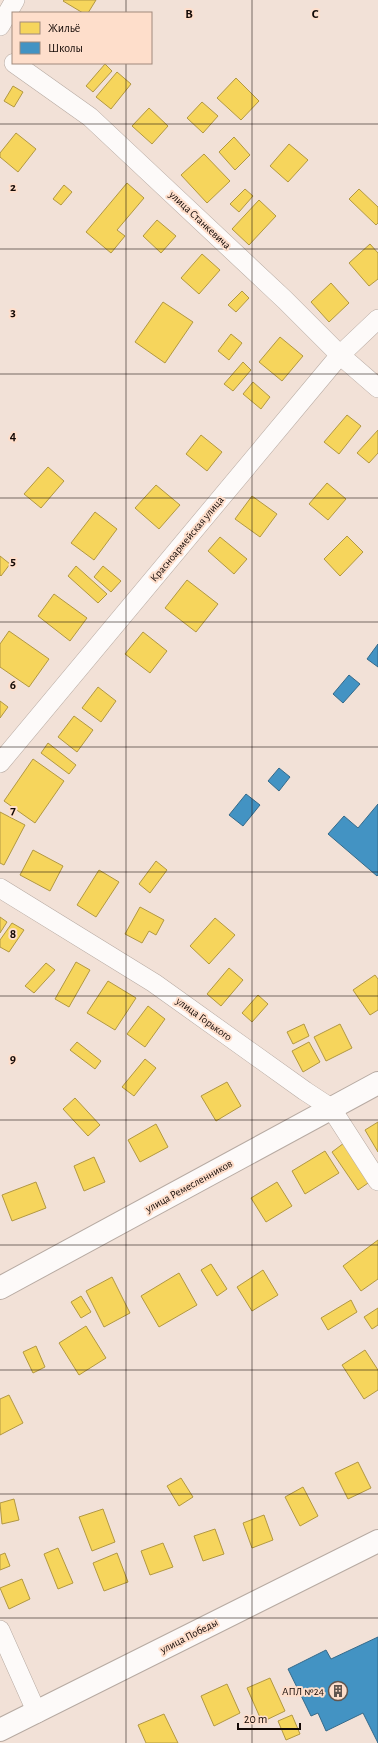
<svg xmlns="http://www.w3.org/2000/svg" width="378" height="1743" viewBox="0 0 378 1743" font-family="'Alegreya Sans',sans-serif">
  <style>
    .homes { fill: #f6d55c; stroke: #b29842 }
    .schools { fill: #4393c3; stroke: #356a8a }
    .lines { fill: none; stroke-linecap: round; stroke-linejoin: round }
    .minor-casing { stroke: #b7aaa2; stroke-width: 20 }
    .tertiary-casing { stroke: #b7aaa2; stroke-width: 24 }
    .secondary-casing { stroke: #b7aaa2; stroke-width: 24 }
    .minor { stroke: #fdfaf9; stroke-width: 19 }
    .tertiary { stroke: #fdfaf9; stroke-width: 22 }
    .secondary { stroke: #fdfaf9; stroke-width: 22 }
    .grid { fill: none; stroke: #140905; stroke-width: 1; stroke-opacity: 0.55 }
    .labels { text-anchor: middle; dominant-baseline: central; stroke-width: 4; stroke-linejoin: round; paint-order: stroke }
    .street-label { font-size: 11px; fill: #140905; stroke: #fedecb }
    .poi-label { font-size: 11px; fill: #140905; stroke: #fedecb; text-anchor: end }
    .grid-label { font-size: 13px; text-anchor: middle; font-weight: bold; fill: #140905; stroke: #fedecb; stroke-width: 4; stroke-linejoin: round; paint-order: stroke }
  </style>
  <rect width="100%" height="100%" fill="#f2e1d7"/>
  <path class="homes" d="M64,0H96L88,13H83L63,1Z
    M105,64L112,71L93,92L86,86Z
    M117,72L131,84L111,109L96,97Z
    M236,78L259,101L241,120L217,98Z
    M13,86L23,92L14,107L4,101Z
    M202,102L218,116L203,133L187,118Z
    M149,108L168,126L152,144L132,126Z
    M16,133L36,149L18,172L0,157V153Z
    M234,137L250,155L235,170L219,152Z
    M289,144L308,160L288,182L270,166Z
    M204,154L230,181L207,203L181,175Z
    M127,183L144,198L117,230L125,236L111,253L86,232Z
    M64,185L72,192L61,205L53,199Z
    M245,189L253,196L239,212L230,204Z
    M359,189L378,207V223L376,225L349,199Z
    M259,200L276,216L249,245L232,229Z
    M157,220L176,236L161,253L143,236Z
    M370,244L378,253V279L369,286L349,263Z
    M202,254L220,270L199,294L181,278Z
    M331,283L349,303L329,322L311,302Z
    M242,291L249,298L236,312L228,305Z
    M163,302L193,322L165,363L135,342Z
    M231,334L242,343L229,360L218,351Z
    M280,337L303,356L282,381L259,362Z
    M243,362L251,370L233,391L224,384Z
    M253,382L270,397L261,409L243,394Z
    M347,415L361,426L339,454L324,442Z
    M378,430V453L369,463L357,453Z
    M201,435L222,452L207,471L186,454Z
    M48,467L64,481L41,508L24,494Z
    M327,483L346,499L328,520L309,504Z
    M156,485L180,505L159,529L135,508Z
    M252,496L277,514L260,537L235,519Z
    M95,512L117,529L94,560L71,543Z
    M347,536L363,552L340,576L324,559Z
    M220,537L247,559L234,574L208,551Z
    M0,556L10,564L1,576L0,575Z
    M76,566L107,594L98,603L68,576Z
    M103,566L121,581L111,592L94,577Z
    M187,580L218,604L196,632L165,608Z
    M54,594L87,618L70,641L38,616Z
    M9,631L49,659L29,687L0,667V644Z
    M143,632L167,651L150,673L125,654Z
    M98,687L116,701L101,722L82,708Z
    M0,701L8,707L0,718Z
    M74,716L93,730L77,752L58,737Z
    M48,743L76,765L69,774L41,753Z
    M33,759L64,781L35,823L4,801Z
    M0,812L25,825L4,865L0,863Z
    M33,850L63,866L50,891L20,875Z
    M156,861L167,870L150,893L139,884Z
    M99,870L119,882L96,917L77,905Z
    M140,907L164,920L156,935L149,931L142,943L125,934Z
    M0,917L7,922L0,933Z
    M215,918L235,935L209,964L190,946Z
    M12,923L24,930L9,952L0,947V940Z
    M76,962L90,970L69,1007L55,999Z
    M46,963L55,970L34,993L25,986Z
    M229,968L243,980L221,1006L207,994Z
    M375,975L378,979V1010L370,1015L353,990Z
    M108,981L136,998L115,1030L87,1013Z
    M258,995L268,1004L252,1022L242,1013Z
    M148,1006L165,1019L145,1047L127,1034Z
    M304,1024L309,1036L293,1044L287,1032Z
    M340,1024L352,1048L326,1061L314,1037Z
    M77,1042L101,1061L95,1069L70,1050Z
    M309,1042L320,1062L303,1072L292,1051Z
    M145,1059L156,1068L134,1096L122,1087Z
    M227,1082L241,1106L216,1121L201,1096Z
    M75,1098L100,1125L88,1136L63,1109Z
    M378,1122V1152L365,1130Z
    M156,1124L168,1147L140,1162L128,1140Z
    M344,1143L371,1181L358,1190L332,1152Z
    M325,1151L339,1173L305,1194L292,1171Z
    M94,1157L105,1182L84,1191L74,1166Z
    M36,1182L46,1208L12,1221L2,1195Z
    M277,1182L292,1206L266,1222L251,1198Z
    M378,1240V1279L361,1291L343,1266Z
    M211,1264L227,1289L217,1296L201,1270Z
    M263,1270L278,1295L252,1311L237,1287Z
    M179,1273L197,1305L159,1327L141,1296Z
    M112,1277L130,1313L104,1327L86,1291Z
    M81,1296L91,1312L81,1318L71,1302Z
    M351,1300L357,1312L328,1330L321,1318Z
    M378,1308V1325L372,1329L364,1317Z
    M86,1326L106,1358L79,1375L59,1343Z
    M36,1346L45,1367L33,1373L23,1352Z
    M365,1350L378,1370V1390L364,1399L342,1365Z
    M9,1395L23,1423L0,1435V1399Z
    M358,1462L371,1488L348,1499L335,1473Z
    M181,1478L193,1497L179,1506L167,1486Z
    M303,1487L318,1516L300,1526L285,1497Z
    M14,1499L19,1520L2,1524L0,1503Z
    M103,1509L115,1542L92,1551L79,1517Z
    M264,1515L273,1540L252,1548L243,1523Z
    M215,1529L224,1554L203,1561L194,1536Z
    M163,1543L173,1567L150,1575L141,1551Z
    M58,1548L73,1583L58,1589L44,1554Z
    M5,1553L10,1566L0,1570V1555Z
    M117,1553L128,1582L104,1591L93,1563Z
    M22,1579L30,1599L9,1609L0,1588Z
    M270,1678L285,1711L262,1722L247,1688Z
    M227,1684L240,1713L214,1726L201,1696Z
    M164,1714L178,1743H146L138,1725Z
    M292,1715L300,1734L286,1740L278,1721Z"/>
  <path class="schools" d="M378,644V667L367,659Z
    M349,675L360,684L343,703L333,694Z
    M279,768L290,777L279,791L268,781Z
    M246,794L260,805L243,826L229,815Z
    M378,804V875L377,876L328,834L344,816L358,828Z
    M378,1637V1743L363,1713L326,1731L318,1713L311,1716L288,1669L326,1650L331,1659Z"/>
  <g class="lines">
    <g class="minor-casing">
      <path id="minor" d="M0,26L15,0
        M14,63L90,117L285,300L340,355L378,388
        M0,763L340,355L378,319
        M0,888L154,983L305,1091L331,1108L378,1181
        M0,1630L37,1713"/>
    </g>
    <g class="tertiary-casing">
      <path id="tertiary" d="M0,1288L378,1083"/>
    </g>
    <g class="secondary-casing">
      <path id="secondary" d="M0,1730L378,1541"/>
    </g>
    <use href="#minor" class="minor"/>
    <use href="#tertiary" class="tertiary"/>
    <use href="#secondary" class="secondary"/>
  </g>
  <path class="grid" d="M126,0V13M252,0V1743M126,63V1743M0,124H378M0,249H378M0,374H378M0,498H378M0,622H378M0,747H378M0,872H378M0,996H378M0,1120H378M0,1245H378M0,1370H378M0,1494H378M0,1618H378"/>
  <defs>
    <g id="building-ring" transform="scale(1)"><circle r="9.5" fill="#fedecb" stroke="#62554e" stroke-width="1.5"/><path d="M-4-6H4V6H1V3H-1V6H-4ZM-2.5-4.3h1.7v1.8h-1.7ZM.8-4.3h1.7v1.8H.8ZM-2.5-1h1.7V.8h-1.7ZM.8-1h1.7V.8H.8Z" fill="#62554e"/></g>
  </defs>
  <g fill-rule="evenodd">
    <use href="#building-ring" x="338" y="1691"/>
  </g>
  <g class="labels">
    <g class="street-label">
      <text transform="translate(200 220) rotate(43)">улица Станкевича</text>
      <text transform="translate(187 539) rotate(-50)">Красноармейская улица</text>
      <text transform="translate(204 1019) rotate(36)">улица Горького</text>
      <text transform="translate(189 1186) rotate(-29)">улица Ремесленников</text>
      <text transform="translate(189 1636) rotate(-27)">улица Победы</text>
    </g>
    <g class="poi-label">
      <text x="324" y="1691">АПЛ №24</text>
    </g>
  </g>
  <g class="grid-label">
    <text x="189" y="18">B</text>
    <text x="315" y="18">C</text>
    <text x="13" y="191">2</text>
    <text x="13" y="316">3</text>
    <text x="13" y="440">4</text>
    <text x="13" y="565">5</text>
    <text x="13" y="689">6</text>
    <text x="13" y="814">7</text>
    <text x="13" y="938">8</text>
    <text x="13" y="1063">9</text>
  </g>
  <rect x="12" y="12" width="140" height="52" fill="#fedecb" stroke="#a0897c"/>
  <rect x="20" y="22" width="20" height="12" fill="#f6d55c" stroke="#a0897c"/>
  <text x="48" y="32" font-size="12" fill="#140905">Жильё</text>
  <rect x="20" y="42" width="20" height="12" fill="#4393c3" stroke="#a0897c"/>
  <text x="48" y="52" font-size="12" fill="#140905">Школы</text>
  <path d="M238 1723v6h62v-6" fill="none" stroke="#140905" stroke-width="2"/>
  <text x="244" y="1723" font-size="12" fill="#140905" stroke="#fedecb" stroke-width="3" paint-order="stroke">20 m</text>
</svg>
